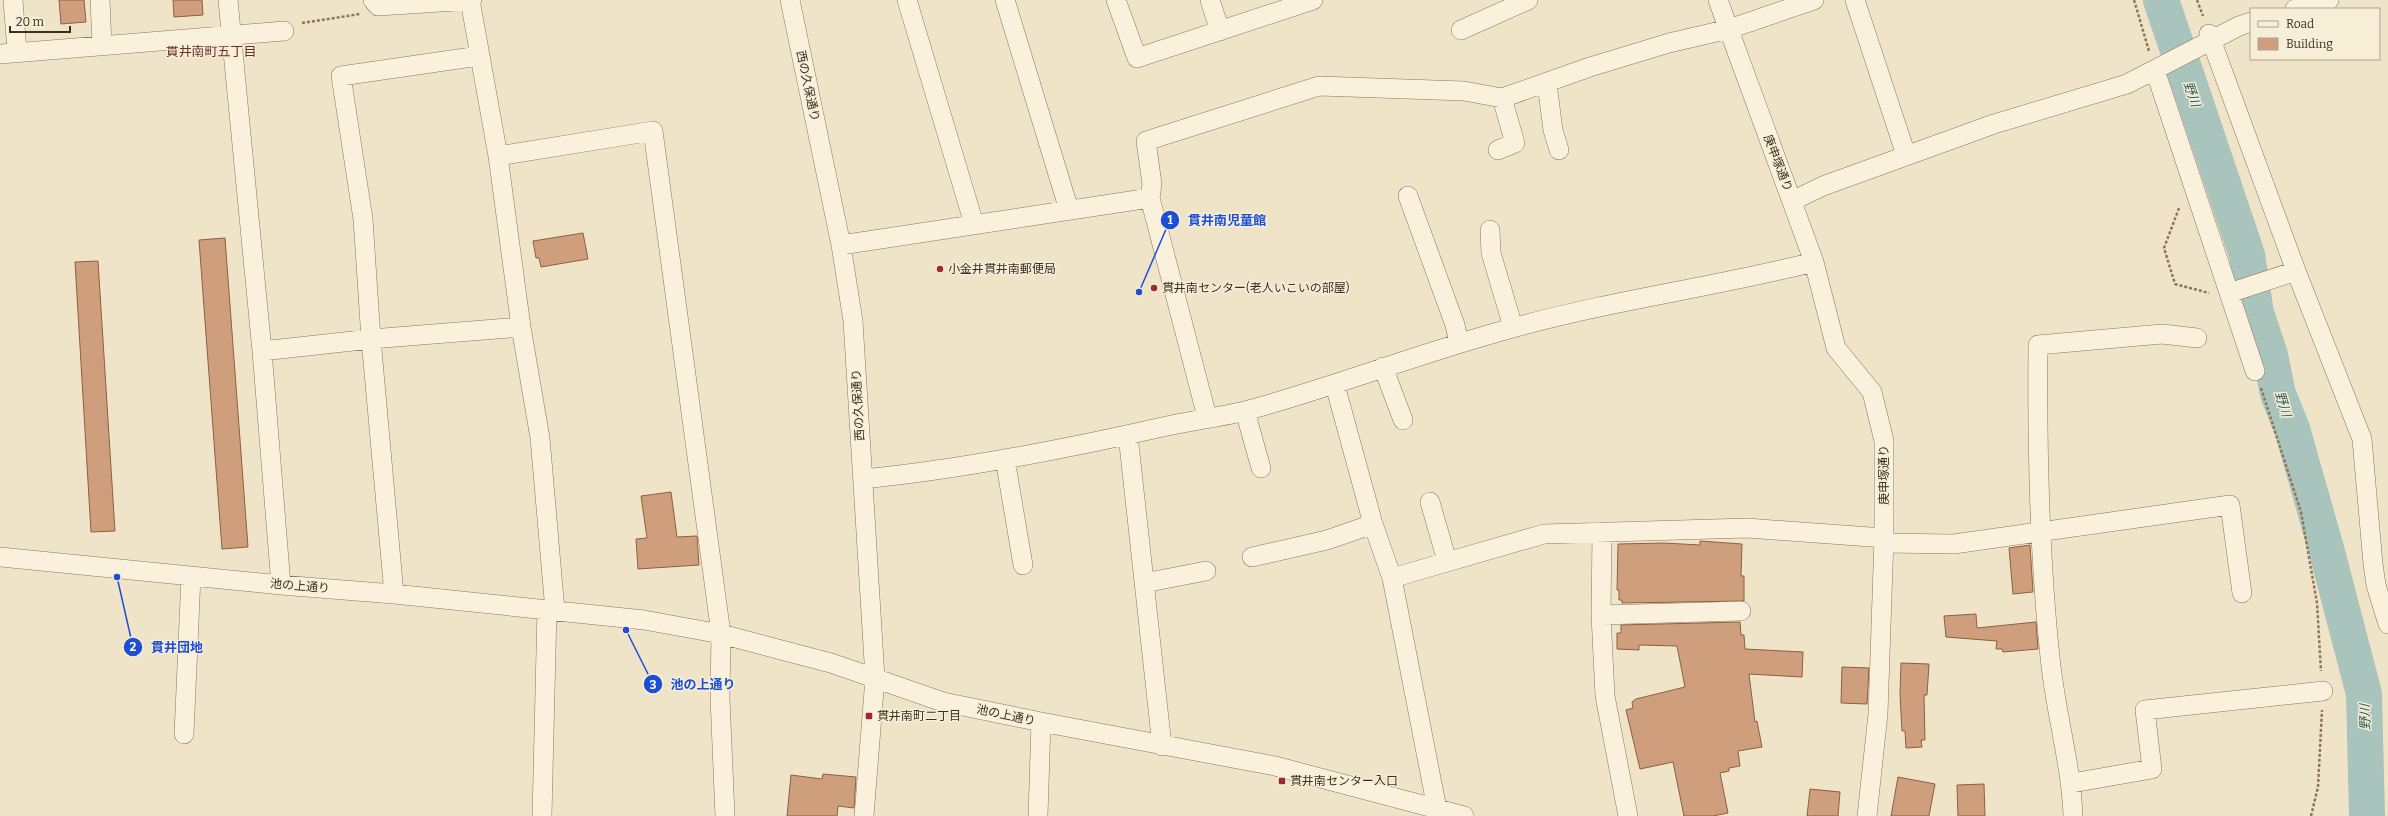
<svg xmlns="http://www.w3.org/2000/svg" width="2388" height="816" viewBox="0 0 2388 816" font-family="Bitter,'Noto Sans JP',serif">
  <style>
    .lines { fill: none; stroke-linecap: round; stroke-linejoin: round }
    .river { stroke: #a9c4bc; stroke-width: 36 }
    .building { fill: #cf9f7d; stroke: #8d5f41 }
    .minor-casing { stroke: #8d765c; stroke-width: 20 }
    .path { stroke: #8d765c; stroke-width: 2.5; stroke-dasharray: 3 2; stroke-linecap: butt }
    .minor { stroke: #faf1dc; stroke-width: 19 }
    .poi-dot { fill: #9e2a2b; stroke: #f7eed8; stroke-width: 1.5 }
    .labels { text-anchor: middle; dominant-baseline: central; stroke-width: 3; stroke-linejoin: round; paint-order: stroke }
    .street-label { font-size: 12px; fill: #3d2e20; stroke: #f7eed8 }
    .poi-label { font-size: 12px; fill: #3d2e20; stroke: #f7eed8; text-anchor: start }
    .neighbourhood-label { font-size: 13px; fill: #6b2e1e; stroke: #f7eed8 }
    .water-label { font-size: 13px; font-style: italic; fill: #2f5d5a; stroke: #f7eed8 }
    .leader { fill: none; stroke: #1d4ed8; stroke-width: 1.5 }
    .callout-dot { fill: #1d4ed8; stroke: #f7eed8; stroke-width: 1.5 }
    .mark-label { font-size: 12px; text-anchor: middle; font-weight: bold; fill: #fff }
    .callout-label { font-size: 13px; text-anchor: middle; font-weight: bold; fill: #1d4ed8; stroke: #f7eed8; stroke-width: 3; stroke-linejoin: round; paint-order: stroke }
  </style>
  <rect width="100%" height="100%" fill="#f0e4c8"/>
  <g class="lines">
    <path class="river" d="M2161,0L2247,255L2256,313L2270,355L2278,394L2292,429L2327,552L2364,694L2367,816"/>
  </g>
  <path class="building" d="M59,0H84L86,22L61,24Z
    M173,0H202L203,15L174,17Z
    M583,233L588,259L541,267L539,258H536L533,241Z
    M225,238L248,547L222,549L199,240Z
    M98,261L115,531L91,532L75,262Z
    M671,492L677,537L697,536L699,565L638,569L636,539L647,538L641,496Z
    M1700,541L1742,544L1741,576H1744V601L1622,603V600H1619V590H1617L1618,544L1664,543L1700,545Z
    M2030,545L2033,592L2013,594L2009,548Z
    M1976,614L1977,628L2036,622L2038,649L2003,652L2002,649H1996L1997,641L1946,637L1944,616Z
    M1740,622L1741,635H1744L1745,649L1803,652L1802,677L1749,674L1755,722L1757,721L1762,747L1738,751L1740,766L1729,768V771L1720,773L1728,813L1713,816H1684L1673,762L1640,769L1626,710L1633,708L1632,702L1636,699L1685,687L1677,646L1639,645V650L1617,649V633H1621V625Z
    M1901,663L1929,664L1927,695H1924L1925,740H1921L1922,747L1906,748L1905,731H1902L1900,694Z
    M1842,667L1869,668L1867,704L1841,703Z
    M823,774L856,777L854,808L838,806L837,816H787L791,775L822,779Z
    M1898,777L1935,784L1929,816H1891Z
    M1984,784L1985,816H1958L1957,785Z
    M1810,789L1840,792L1838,816H1807Z"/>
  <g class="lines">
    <g class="minor-casing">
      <path id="minor" d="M13,0L17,51
        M100,0L102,45
        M228,0L262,351L281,585
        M373,0L378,6L472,0
        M470,0L498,156L521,327L540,438L555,611
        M790,0L841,245L853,321L875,678L864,816
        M907,0L974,224
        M1005,0L1069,210
        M1116,0L1137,58L1313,0
        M1210,0L1220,31
        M1718,0L1814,262L1836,348L1872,392L1884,441V538L1878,714L1867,816
        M1855,0L1906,155
        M2295,9L2329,0
        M1461,30L1528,0
        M2209,34L2296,271L2362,439L2373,564L2376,585L2388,624
        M0,54L284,31
        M2155,70L2255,371
        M1547,84L1553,130L1559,150
        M1498,150L1515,143L1502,98
        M498,156L653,131L721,634L720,698L725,816
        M1408,196L1455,325L1459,343
        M1792,201L1823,186L1994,124L2127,84L2239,26L2251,22
        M1490,230L1491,253L1513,327
        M841,245L1150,198
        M2229,293L2296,271
        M262,351L371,339L521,327
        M1383,367L1403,420
        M1335,385L1373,524L1392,578L1437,809
        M1245,411L1261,468
        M1207,417L1150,198L1152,184L1146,141L1319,86L1464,91L1502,98L1590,67L1669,43L1729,29L1814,0
        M1128,435L1162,746
        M1005,459L1023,565
        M863,479C965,469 1066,449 1167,426C1194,420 1222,417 1249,410C1339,385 1426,351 1516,327C1614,300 1715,287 1814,262
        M1430,502L1447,561
        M1602,532L1601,615L1605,696L1628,816
        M1884,543L1954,544L2230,505L2242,593
        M0,557L281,585L394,594L644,620L721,634L785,651L831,663L943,702L1041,722L1275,766L1464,816
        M1252,557L1327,540L1373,524
        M1392,578L1544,534L1747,528L1884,538
        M1144,583L1206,571
        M394,594L371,339L363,219L341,76L479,56
        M1601,615L1741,611
        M184,734L191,576
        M2072,783L2152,769L2145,710L2323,691
        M542,816L547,609
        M1038,816L1041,722
        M2073,816C2071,762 2055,711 2050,657C2039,553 2037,449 2038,345L2162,334L2197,338"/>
    </g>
    <path class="path" d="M2134,0L2149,51
      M2197,0L2203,16
      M302,23L360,14
      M2179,208L2164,248L2175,284L2209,293
      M2261,388L2301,512L2317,603L2321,671
      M2311,816L2318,787L2322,710"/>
    <use href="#minor" class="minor"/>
  </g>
  <g class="poi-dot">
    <circle cx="940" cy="269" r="4"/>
    <circle cx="1154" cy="288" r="4"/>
    <rect x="865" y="712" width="8" height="8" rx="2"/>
    <rect x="1278" y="777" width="8" height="8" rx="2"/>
  </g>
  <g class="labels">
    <g class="street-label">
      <text transform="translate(808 86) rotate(78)">西の久保通り</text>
      <text transform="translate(1778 163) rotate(69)">庚申塚通り</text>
      <text transform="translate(858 405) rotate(-93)">西の久保通り</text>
      <text transform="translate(1884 475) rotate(-90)">庚申塚通り</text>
      <text transform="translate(300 586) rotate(5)">池の上通り</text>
      <text transform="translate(1006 715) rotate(12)">池の上通り</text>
    </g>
    <g class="poi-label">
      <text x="948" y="269">小金井貫井南郵便局</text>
      <text x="1162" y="288">貫井南センター(老人いこいの部屋)</text>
      <text x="877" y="716">貫井南町二丁目</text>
      <text x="1290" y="781">貫井南センター入口</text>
    </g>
    <g class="neighbourhood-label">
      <text x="211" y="51">貫井南町五丁目</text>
    </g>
    <g class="water-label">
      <text transform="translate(2192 94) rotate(71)">野川</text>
      <text transform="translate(2283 404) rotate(73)">野川</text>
      <text transform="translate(2365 717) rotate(-91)">野川</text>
    </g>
  </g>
  <path class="leader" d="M1139 292L1170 220M117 577L133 647M626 630L653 684"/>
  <g class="callout-dot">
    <circle cx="1139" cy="292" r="4"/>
    <circle cx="117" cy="577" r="4"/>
    <circle cx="626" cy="630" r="4"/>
    <circle cx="1170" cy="220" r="10"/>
    <circle cx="133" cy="647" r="10"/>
    <circle cx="653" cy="684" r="10"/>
  </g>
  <g class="mark-label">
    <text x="1170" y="224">1</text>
    <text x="133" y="651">2</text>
    <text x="653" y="689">3</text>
  </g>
  <g class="callout-label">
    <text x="1227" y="225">貫井南児童館</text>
    <text x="177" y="652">貫井団地</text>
    <text x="703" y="689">池の上通り</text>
  </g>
  <rect x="2250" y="8" width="130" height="52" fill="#f7eed8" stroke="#ada18e"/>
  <rect x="2258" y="21" width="20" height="6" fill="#faf1dc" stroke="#ada18e"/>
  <text x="2286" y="28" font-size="12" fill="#3d2e20">Road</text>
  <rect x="2258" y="38" width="20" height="12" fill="#cf9f7d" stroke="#ada18e"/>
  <text x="2286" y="48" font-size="12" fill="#3d2e20">Building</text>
  <path d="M10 26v6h60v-6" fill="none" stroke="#3d2e20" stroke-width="2"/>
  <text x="16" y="26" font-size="12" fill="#3d2e20" stroke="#f7eed8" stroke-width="3" paint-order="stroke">20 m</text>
</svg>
